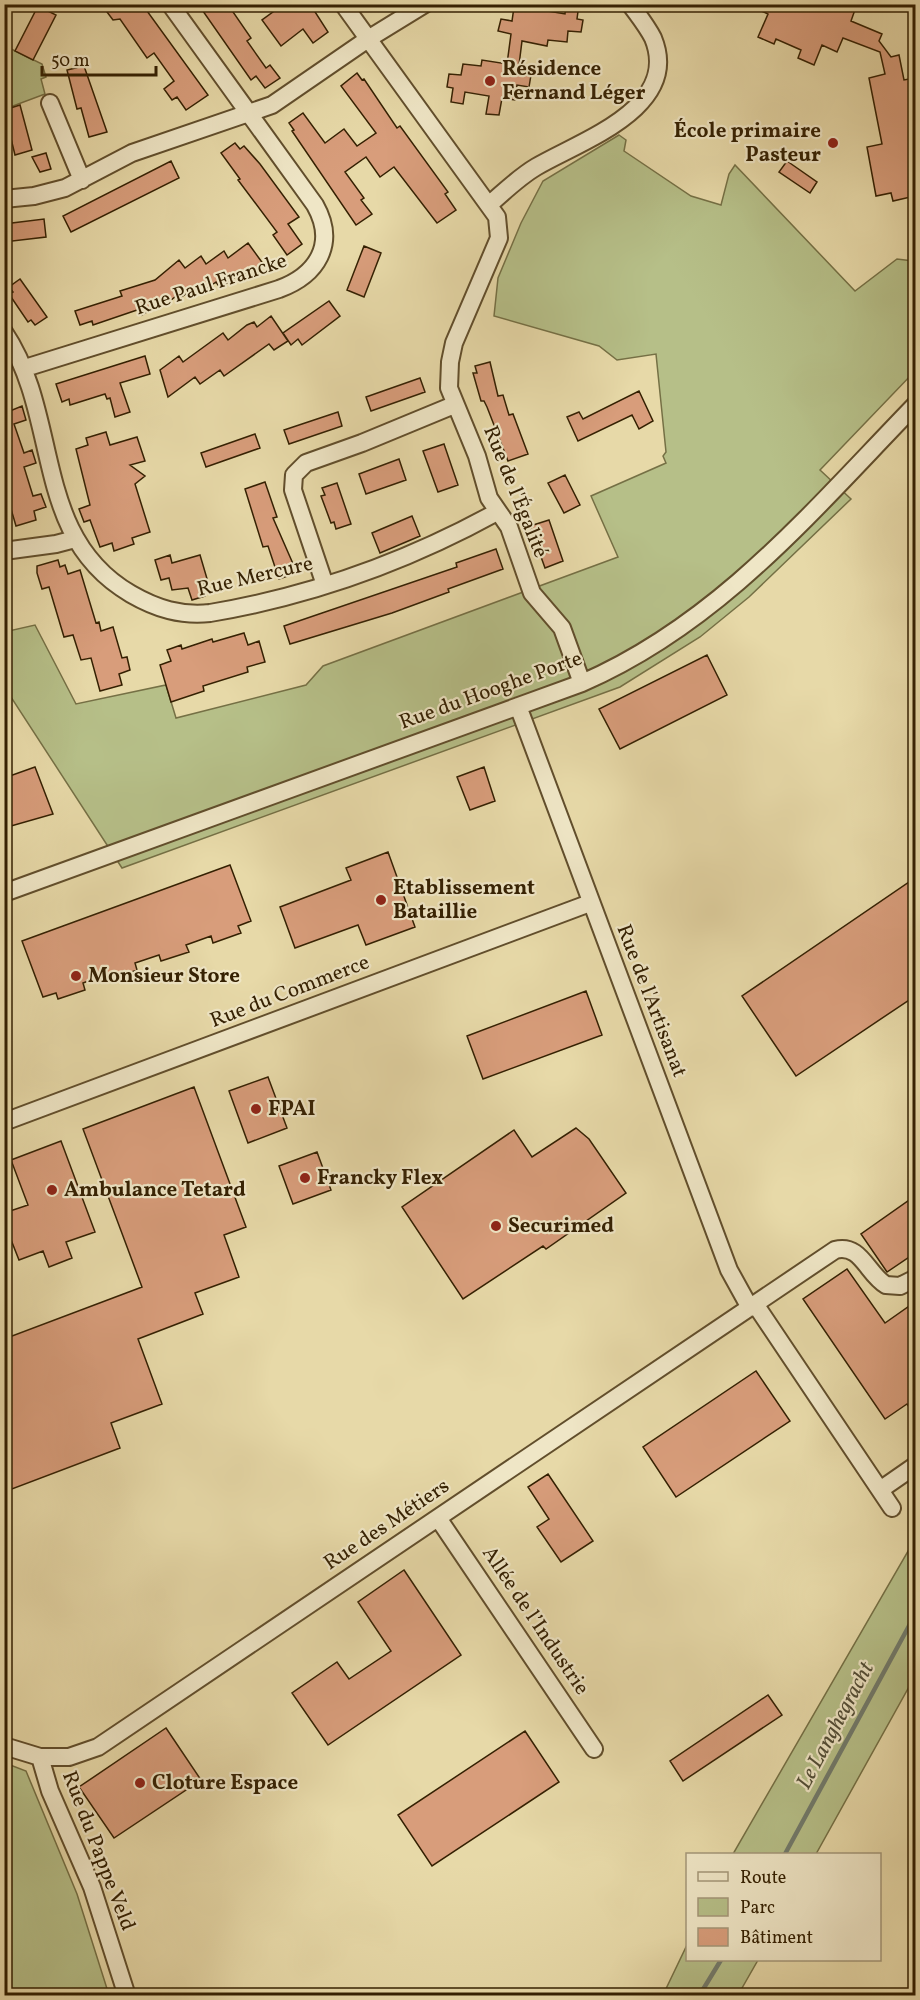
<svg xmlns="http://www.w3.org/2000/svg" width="920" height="2000" viewBox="0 0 920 2000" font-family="Vollkorn,serif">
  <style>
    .green { fill: #b6bf88; stroke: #757045; stroke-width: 1.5 }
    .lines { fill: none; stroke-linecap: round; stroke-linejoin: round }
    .stream { stroke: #727b6c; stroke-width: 4.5 }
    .building { fill: #d89d7b; stroke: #342002; stroke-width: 1.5 }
    .minor-casing { stroke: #614e2c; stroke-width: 20 }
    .minor { stroke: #efe6c6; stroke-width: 16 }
    .poi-dot { fill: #8f2418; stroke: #efe6c6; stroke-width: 2 }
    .labels { text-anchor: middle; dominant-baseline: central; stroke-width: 4.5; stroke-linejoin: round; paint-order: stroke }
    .poi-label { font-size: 21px; font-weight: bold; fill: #342002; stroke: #efe6c6; text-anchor: start }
    .street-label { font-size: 21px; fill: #342002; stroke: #efe6c6 }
    .water-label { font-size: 22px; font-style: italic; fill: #534e37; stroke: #efe6c6 }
  </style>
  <rect width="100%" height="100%" fill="#e7d9a8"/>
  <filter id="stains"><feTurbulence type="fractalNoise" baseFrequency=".00333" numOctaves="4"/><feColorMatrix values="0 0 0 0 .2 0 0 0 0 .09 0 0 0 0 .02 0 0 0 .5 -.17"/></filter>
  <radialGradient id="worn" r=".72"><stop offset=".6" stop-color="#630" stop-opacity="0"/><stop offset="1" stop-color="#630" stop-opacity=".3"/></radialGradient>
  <path class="green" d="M7,47L42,64L46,77L41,79L45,94L5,109L4,52Z
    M619,135L626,140L624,151L691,196L721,205L729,174L735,165L855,291L897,259L913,261L916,269L915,371L820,470L851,499L749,597L700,637L620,687L122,868L11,697L5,698L4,632L35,625L76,704L166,685L176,718L306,685L323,666L618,557L591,496L666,463L663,456L666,452L656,354L617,360L599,346L494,316L498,278L521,223L543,181Z
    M915,1539V1676L816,1854H733Z
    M5,1763L26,1771L77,1894L109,1995H5Z
    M687,1945L688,1960H758L738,1995H663Z"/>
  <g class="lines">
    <path class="stream" d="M785,1854L916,1613
      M699,1996L721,1960"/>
  </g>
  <path class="building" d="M101,4H142L208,95L186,110L177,97L172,100L164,89L174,81L154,53L147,58L120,19L113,20Z
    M198,4H243L233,12L251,38L247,41L266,68L270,65L280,78L265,88L256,76L251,80Z
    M284,4H310L328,32L313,43L303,29L281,46L262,20Z
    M529,4H542L541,10L565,14L566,4H579L577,19L583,20L581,32L568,31L567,42L548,40L547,46L522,41L518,73L531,75L529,87L517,85L515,100L502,98L499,115L486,114L489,96L465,92L463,104L451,102L453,88L447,87L449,74L461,75L463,64L481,66L482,60L507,64L511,34L498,31L501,19L512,21L514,7L528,9Z
    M747,4H857L851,21L882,34L879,41L891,57L899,55L904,80L915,78V196L893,201L891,193L876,196L867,147L882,144L869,78L885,74L880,52L843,38L837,52L822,45L814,65L798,58L801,50L776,39L774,44L758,37L768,14Z
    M38,6L56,15L33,60L15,51Z
    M84,66L107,132L89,137L81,108L77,109L67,70Z
    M357,73L362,80L364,79L397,128L400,126L448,192L445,194L456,210L437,223L394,167L380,177L366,157L345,172L364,198L361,200L372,214L356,225L292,131L294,130L289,123L303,113L325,143L344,129L357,146L376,133L341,86Z
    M20,105L32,150L15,155L4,110Z
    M235,143L240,149L244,146L260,164L299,217L288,224L302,244L287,255L273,235L277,232L238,180L240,179L221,153Z
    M46,153L51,169L40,172L32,157Z
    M171,161L179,178L71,232L63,216Z
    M787,161L817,182L810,193L779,172Z
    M44,219L46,237L4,242V224Z
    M248,243L264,265L250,275L248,272L242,276L240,274L226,284L224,280L218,285L216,282L202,292L200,289L194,293L192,290L178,299L176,296L170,301L168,298L142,315L140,309L93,325L92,321L80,325L75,311L122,296L120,291L155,280L179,260L185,268L201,256L206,264L224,251L228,258Z
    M364,246L381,253L364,297L347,290Z
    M20,279L47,317L35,325L31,320L28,322L9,294L13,292L9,287Z
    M329,301L340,316L302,345L298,339L291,345L283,333Z
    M271,316L288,341L274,350L269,344L224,376L220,370L200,384L195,377L168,397L160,370L179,356L183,362L223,333L228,340L247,325L254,322L257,327Z
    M145,356L150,374L120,383L130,412L115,417L110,398L107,399L105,394L70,405L69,399L62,402L56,384Z
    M490,362L498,396L503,395L509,415L513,414L528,454L508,461L487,407L484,401H481L473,373H477L475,366Z
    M420,378L425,392L371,411L366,397Z
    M639,391L653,421L639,429L632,415L578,441L567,417L579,412L583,419Z
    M7,401L10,411L22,406L26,420L14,424L24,453L32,450L36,463L24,467L33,496L41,494L46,507L34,511L36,520L16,526L4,485V402Z
    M338,412L342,426L289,444L284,430Z
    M106,432L110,445L137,437L145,461L130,465L145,476L135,484L150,532L132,538L134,544L114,551L112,543L100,547L90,520L84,522L79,509L90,505L76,449L88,445L86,438Z
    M255,434L260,448L206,467L201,453Z
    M444,444L458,485L438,492L423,451Z
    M399,459L406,480L366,494L359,474Z
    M565,475L580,505L564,513L548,483Z
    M265,482L277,517L273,518L294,566L291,567L293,574L279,579L268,546L263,547L245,489Z
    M337,483L351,524L336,529L334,522L331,523L321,496L325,495L322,488Z
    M412,516L420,536L380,553L372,533Z
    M549,520L563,561L545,568L530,526Z
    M496,549L503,569L448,589L449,592L392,613L290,644L284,626L457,567L456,563Z
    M170,555L172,563L200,555L208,582L201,585L205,596L192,600L188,588L172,590L169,578L161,580L155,560Z
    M58,560L60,567L65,565L68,574L80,570L96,623L99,622L101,631L113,627L122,658L127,657L130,670L119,674L122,685L100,691L91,658L81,660L73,635L64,637L49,587L42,589L37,573V566Z
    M244,633L248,645L259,641L265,662L247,667L248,672L203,686L204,691L171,702L160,665L171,661L167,650L181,645L182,649L212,639L213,642Z
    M707,655L727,695L620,749L599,709Z
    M35,767L53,814L4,828V778Z
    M484,767L495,801L470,810L457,777Z
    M388,852L415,927L366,945L358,925L295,948L280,907L351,880L346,868Z
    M230,865L251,921L238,926L241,933L213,943L211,936L186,945L189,952L161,961L159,955L135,963L137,970L110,980L107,974L83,983L85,990L58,999L56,993L43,997L22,941Z
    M915,878V996L796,1076L742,996Z
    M586,991L602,1035L483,1079L467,1036Z
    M268,1077L287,1128L248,1143L229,1091Z
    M194,1087L246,1227L224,1235L239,1277L195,1293L203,1314L138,1339L162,1404L111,1423L120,1448L4,1492V1339L142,1287L83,1129Z
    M576,1128L589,1139L626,1193L546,1249L543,1246L463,1299L402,1207L514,1130L532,1157Z
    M61,1141L95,1232L66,1242L72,1258L49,1267L43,1251L19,1260L4,1222V1213L28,1205L11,1160Z
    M317,1152L331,1190L293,1204L279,1166Z
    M915,1196V1253L887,1272L861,1234Z
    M847,1269L885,1323L915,1302V1416L907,1404L885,1419L803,1299Z
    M756,1371L790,1421L676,1497L643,1447Z
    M548,1474L593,1541L561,1562L537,1527L549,1519L528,1487Z
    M404,1570L461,1655L328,1745L292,1693L337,1662L349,1679L391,1651L358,1602Z
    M768,1695L782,1715L683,1781L670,1761Z
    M166,1728L201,1780L114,1838L79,1787Z
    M525,1731L559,1782L432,1866L398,1815Z"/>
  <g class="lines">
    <g class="minor-casing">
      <path id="minor" d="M343,4L497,217L499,238L454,343L450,362L449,388L477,456L489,498L509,527L532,593L562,628L582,683
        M50,103L82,180
        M4,199L34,196L65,188L132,153L272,105L368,39L425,4
        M490,204C505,191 519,177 536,167C580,141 682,108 653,38C647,26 638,15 630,4
        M4,332C62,418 31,536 131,594C157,609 181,616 210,613C311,596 408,561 497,512
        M25,368L279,289C317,275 337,244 315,205L170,4
        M4,551L56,544L75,539
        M325,585L293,490L294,475L306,463L362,443L454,405
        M518,706L729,1270L750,1308
        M4,893L582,683C720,623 813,510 916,404
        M4,1122L590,903
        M755,1304L892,1508
        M880,1490L916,1465
        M438,1518L594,1749
        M4,1746L40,1757L50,1791L92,1887L127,1996
        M40,1757H69L98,1747L835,1250C861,1243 867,1274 886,1285L900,1286L916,1278"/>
    </g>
    <use href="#minor" class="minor"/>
  </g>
  <g class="poi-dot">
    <circle cx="490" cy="81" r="6"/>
    <circle cx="833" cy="143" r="6"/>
    <circle cx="381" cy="900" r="6"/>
    <circle cx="76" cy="976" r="6"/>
    <circle cx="256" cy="1109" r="6"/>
    <circle cx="305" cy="1178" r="6"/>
    <circle cx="52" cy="1190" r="6"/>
    <circle cx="496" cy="1226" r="6"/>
    <circle cx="140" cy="1783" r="6"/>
  </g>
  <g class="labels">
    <g class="poi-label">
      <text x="502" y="69">Résidence<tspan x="502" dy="24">Fernand Léger</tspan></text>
      <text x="821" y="131" text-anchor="end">École primaire<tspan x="821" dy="24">Pasteur</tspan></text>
      <text x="393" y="888">Etablissement<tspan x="393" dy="24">Bataillie</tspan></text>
      <text x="88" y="976">Monsieur Store</text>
      <text x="268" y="1109">FPAI</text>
      <text x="317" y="1178">Francky Flex</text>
      <text x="64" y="1190">Ambulance Tetard</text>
      <text x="508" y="1226">Securimed</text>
      <text x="152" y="1783">Cloture Espace</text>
    </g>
    <g class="street-label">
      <text transform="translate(211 285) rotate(-18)">Rue Paul Francke</text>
      <text transform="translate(515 492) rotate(68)">Rue de l'Égalité</text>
      <text transform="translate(255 577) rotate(-13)">Rue Mercure</text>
      <text transform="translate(491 691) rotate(-20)">Rue du Hooghe Porte</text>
      <text transform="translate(290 992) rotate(-21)">Rue du Commerce</text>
      <text transform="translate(651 1001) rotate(69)">Rue de l'Artisanat</text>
      <text transform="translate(387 1525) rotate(-34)">Rue des Métiers</text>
      <text transform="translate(535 1621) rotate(56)">Allée de l’Industrie</text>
      <text transform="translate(98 1851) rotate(69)">Rue du Pappe Veld</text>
    </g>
    <g class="water-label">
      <text transform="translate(836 1726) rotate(-62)">Le Langhegracht</text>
    </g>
  </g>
  <rect width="920" height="2000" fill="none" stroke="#e7d9a8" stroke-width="24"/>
  <rect x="6" y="6" width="908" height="1988" fill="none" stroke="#342002" stroke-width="3"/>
  <rect x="12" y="12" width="896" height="1976" fill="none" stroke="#342002" stroke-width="1.5"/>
  <rect x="686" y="1853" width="195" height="108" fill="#efe6c6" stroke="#a49778" stroke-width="1.5"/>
  <rect x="698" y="1872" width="30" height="9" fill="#efe6c6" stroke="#a49778" stroke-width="1.5"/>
  <text x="740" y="1883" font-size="18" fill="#342002">Route</text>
  <rect x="698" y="1898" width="30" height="18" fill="#b6bf88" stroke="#a49778" stroke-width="1.5"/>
  <text x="740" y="1913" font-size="18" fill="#342002">Parc</text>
  <rect x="698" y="1928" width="30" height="18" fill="#d89d7b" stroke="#a49778" stroke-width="1.5"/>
  <text x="740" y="1943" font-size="18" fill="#342002">Bâtiment</text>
  <path d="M42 66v9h114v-9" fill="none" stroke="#342002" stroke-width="3"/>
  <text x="51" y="66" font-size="18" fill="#342002" stroke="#efe6c6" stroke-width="4.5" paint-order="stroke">50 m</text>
  <rect width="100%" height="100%" filter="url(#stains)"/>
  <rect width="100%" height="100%" fill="url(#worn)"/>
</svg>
